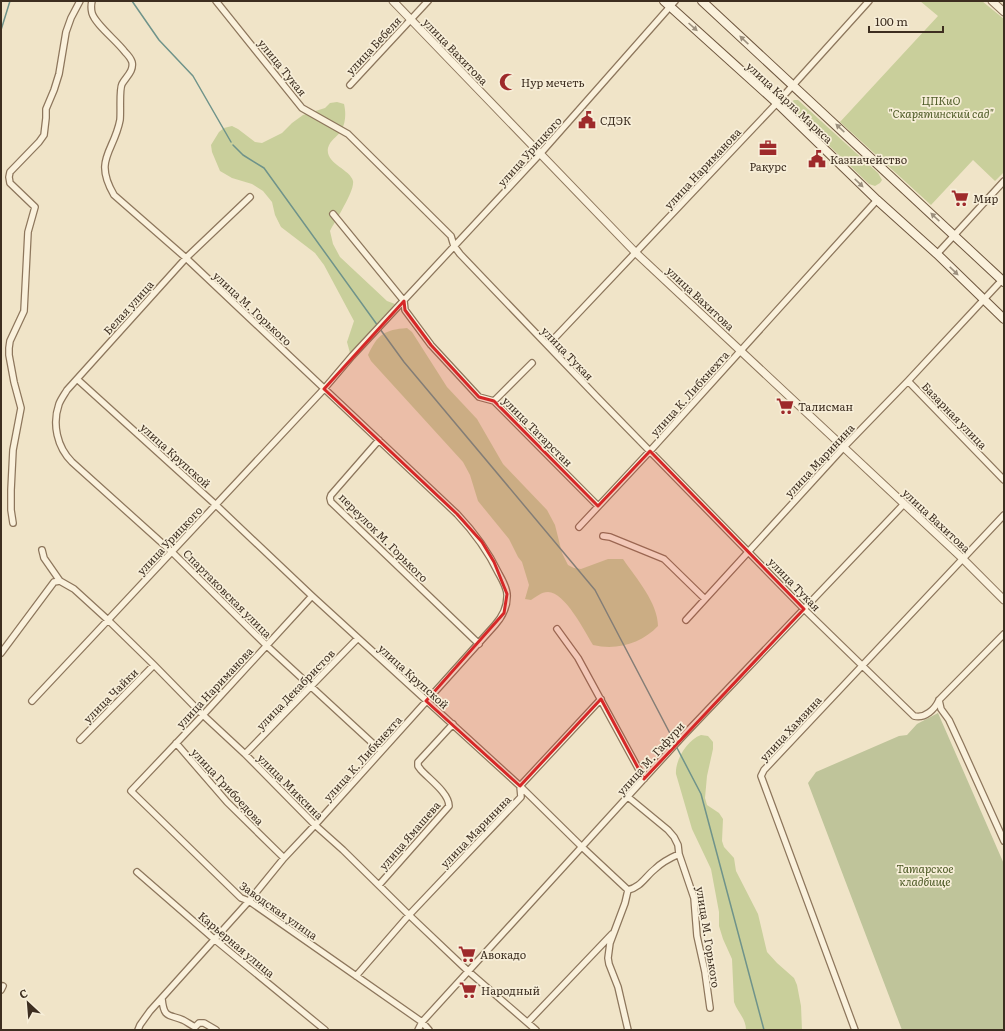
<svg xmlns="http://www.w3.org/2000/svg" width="1005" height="1031" viewBox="0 0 1005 1031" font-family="Literata,serif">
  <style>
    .green { fill: #c9cf9b }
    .cemetery { fill: #bfc49a }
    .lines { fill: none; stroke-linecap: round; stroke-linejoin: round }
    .stream { stroke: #6f938a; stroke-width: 1.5 }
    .minor-casing { stroke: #8d765c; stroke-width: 8 }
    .tertiary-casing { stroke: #8d765c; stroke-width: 9 }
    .secondary-casing { stroke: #6f573f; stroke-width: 10 }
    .minor { stroke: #faf1dc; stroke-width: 5.5 }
    .tertiary { stroke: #faf1dc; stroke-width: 7 }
    .secondary { stroke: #faf1dc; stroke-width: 8 }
    .oneway { fill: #9c907e }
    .marked { fill: #d62828; fill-opacity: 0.2; stroke: #d62828; stroke-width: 3; stroke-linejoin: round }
    .labels { text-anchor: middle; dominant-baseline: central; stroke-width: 3.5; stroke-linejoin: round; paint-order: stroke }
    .street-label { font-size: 11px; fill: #3d2e20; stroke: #f7eed8 }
    .poi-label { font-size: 11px; fill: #3d2e20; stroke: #f7eed8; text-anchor: start }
    .park-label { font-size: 11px; font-style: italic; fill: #4d5a26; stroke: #f7eed8 }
  </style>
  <rect width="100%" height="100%" fill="#f0e4c8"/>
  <path class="green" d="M920,1H982L1004,19V172L995,181L973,160L931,205L840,122L938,16Z
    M794,100H798L878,173L882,180L880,183L875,186L869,184L793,111L790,105L791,102Z
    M337,102L344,104C346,112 346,123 341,131C337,137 330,140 328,148C325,164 350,169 353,181C355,191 335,221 330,231L333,244L340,257L387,301L395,304L350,353L347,342L354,321L324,265L315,253L281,227L275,215L272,202L263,191L252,184L232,178L220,171L212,152L211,145L219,132L224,128L232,126L238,129L255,142L262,143L282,133L292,123L303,115L325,108L330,103Z
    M407,328L412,332L447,387L477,419L503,464L547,510L555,525L562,553L568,565L574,568L581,569L608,559H623C636,578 658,603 658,626C642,643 617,651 593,645C585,632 565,592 548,592C541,592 536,597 531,600L525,599L529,585L522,562L518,557L509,539L478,501L470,475L463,462L371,361L368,355C378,334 384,330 407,328Z
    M701,735L708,736L713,742V749L707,776L705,798L707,805L719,813L723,819L722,841L724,847L734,858L736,871L758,914L767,952L777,963L794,978L797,985L801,1006L802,1030H746C746,1018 737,1012 734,1002L732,959L723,939L719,926V912L711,869L692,829L676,774C675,760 687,740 701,735Z"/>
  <path class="cemetery" d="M938,713L1004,864V1030H902L808,783L816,772L899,736L907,735L917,724Z"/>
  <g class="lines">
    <path class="stream" d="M132,1L159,40L193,76L231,142
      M1,30L10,1
      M233,145L243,155L264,168L378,326
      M380,329L404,362L595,590L675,743
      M676,746L701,794L764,1030"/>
    <g class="minor-casing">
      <path id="minor" d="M92,1C91,5 91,9 92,13C95,24 117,41 125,52C128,55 131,59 132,62C134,71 126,77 122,84C119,90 121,111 120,120C114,152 93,159 114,195L186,258L457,514C475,533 488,551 499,574C503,581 508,590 507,597C507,608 502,617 495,625L315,825L284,858L249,901L150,1011L140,1025L138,1030
        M216,1L302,108L348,134L451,236L454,246L460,254L596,396L804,609L914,716C925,719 935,709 939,700L1004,634
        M350,85L428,1
        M250,197L186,258L67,390C64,395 61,399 59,404C52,424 57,447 72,462L172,552L267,646L381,751
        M333,214L404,301L405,310L431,345L479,397L494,401L598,506
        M937,254L1004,181
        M548,345L777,103L869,1
        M77,379L216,505L312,596L520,786L582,847L628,890L625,903L610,943L608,958L609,964L618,987L628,1030
        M908,381L1004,480
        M494,401L532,363
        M379,440L331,495L330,498L331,502L479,644
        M13,523L11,510V490L13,450L21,408L14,382L9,355V348L10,341L24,311L28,232L35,207L10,183L9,177L10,172L39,142L44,135L46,118V109L54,90L59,74L66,32L71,18L80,1
        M579,527L650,451L877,200
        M603,536L610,537L664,559L705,599
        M42,550L44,558L60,581L74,589L108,620L154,665L203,715L245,754L315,825L343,850L409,915L468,971L536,1030
        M312,596L203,715L131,791L241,898L249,901L422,1022L429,1030
        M686,620L844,447L908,381L1002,280
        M557,629L578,658L644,779
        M1,653L54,582L60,581
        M939,700L941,709L949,720L961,746L1004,841
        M32,701L108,620L324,389L352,356L540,154L675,1
        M80,740L154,665
        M176,743L227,802L284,858
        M245,754L358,638
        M628,797L668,830L674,837L678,845L679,854L694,898L697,936L705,972L710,1008
        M137,872L214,939L325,1030
        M379,885L449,806C449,793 429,779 421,770L418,766V762L453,724
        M628,890C641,887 645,877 655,869C662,862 670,858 679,854
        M356,976L409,915L521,797L520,786L601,699
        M1,990L3,986
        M162,999C164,1019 169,1014 183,1020C187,1022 191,1025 195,1027
        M528,1022L612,934
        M195,1027L199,1023H204L216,1030
        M418,1030L422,1022L682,737L903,505
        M855,1030L761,776L764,770L1004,515"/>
    </g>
    <g class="tertiary-casing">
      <path id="tertiary" d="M393,1L636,253L962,558L1004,600
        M992,1L1004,12"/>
    </g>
    <g class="secondary-casing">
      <path id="secondary" d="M664,1L777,103L877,200L937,254L1004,319
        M702,1L1004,282"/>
    </g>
    <use href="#minor" class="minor"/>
    <use href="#tertiary" class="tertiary"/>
    <use href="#secondary" class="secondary"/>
  </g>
  <defs><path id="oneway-solid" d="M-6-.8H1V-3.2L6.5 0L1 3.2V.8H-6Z"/></defs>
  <g class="oneway">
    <use href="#oneway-solid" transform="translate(693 27) rotate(42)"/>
    <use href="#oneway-solid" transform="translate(744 40) rotate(-137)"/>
    <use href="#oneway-solid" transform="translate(840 128) rotate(-137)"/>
    <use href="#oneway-solid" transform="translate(859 183) rotate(44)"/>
    <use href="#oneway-solid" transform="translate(935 217) rotate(-137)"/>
    <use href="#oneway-solid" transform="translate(954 271) rotate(44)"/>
  </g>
  <path class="marked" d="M404,301L405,310L431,345L479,397L494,401L598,506L650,451L804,609L644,779L601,699L520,786L426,701L504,613L507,594L494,562L482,542L457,514L324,389Z"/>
  <defs>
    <g id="mosque-bare" transform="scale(1.38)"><path d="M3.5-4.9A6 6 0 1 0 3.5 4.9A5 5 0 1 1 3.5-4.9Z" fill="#9e2a2b" stroke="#f7eed8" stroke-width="2.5" paint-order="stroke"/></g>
    <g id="civic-bare" transform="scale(1.38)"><path d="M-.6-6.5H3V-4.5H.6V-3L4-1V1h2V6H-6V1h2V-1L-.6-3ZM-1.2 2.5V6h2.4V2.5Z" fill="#9e2a2b" stroke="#f7eed8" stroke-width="2.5" paint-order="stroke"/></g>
    <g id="office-bare" transform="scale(1.38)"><path d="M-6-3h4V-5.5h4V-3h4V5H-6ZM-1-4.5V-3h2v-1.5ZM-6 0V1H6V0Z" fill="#9e2a2b" stroke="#f7eed8" stroke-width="2.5" paint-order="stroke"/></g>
    <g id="supermarket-bare" transform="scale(1.38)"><path d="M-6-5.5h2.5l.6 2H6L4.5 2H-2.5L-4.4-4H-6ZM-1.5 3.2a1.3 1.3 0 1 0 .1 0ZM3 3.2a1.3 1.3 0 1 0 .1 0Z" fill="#9e2a2b" stroke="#f7eed8" stroke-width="2.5" paint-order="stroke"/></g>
  </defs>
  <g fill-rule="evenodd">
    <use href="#mosque-bare" x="508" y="82"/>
    <use href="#civic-bare" x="587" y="120"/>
    <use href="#office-bare" x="768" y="148"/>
    <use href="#civic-bare" x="817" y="159"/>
    <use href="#supermarket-bare" x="960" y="198"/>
    <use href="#supermarket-bare" x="785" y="406"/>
    <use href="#supermarket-bare" x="467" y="954"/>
    <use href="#supermarket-bare" x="468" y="990"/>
  </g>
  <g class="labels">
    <g class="street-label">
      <text transform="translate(373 45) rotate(-47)">улица Бебеля</text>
      <text transform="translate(456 51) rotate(46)">улица Вахитова</text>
      <text transform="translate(283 67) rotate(51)">улица Тукая</text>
      <text transform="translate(790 102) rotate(43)">улица Карла Маркса</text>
      <text transform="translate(529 151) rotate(-48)">улица Урицкого</text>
      <text transform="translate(702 168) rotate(-47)">улица Нариманова</text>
      <text transform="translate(701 298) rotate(43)">улица Вахитова</text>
      <text transform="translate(128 307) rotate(-48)">Белая улица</text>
      <text transform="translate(253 308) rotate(43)">улица М. Горького</text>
      <text transform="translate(568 353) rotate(46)">улица Тукая</text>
      <text transform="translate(689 393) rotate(-48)">улица К. Либкнехта</text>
      <text transform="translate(955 415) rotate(46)">Базарная улица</text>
      <text transform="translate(538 431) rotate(45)">улица Татарстан</text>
      <text transform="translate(176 455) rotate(42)">улица Крупской</text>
      <text transform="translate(819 460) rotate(-47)">улица Маринина</text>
      <text transform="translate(937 520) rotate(43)">улица Вахитова</text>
      <text transform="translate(384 537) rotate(45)">переулок М. Горького</text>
      <text transform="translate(169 540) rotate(-47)">улица Урицкого</text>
      <text transform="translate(795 584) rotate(46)">улица Тукая</text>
      <text transform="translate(228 593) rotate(45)">Спартаковская улица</text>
      <text transform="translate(414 676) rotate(42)">улица Крупской</text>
      <text transform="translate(214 687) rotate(-47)">улица Нариманова</text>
      <text transform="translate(295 689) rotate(-46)">улица Декабристов</text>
      <text transform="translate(110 695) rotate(-45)">улица Чайки</text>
      <text transform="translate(790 728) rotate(-47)">улица Хамзина</text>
      <text transform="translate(362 758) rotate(-48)">улица К. Либкнехта</text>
      <text transform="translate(650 758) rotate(-48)">улица М. Гафури</text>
      <text transform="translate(228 786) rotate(47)">улица Грибоедова</text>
      <text transform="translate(291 786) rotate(45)">улица Миксина</text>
      <text transform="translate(475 831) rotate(-46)">улица Маринина</text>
      <text transform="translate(409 835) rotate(-49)">улица Ямашева</text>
      <text transform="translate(279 910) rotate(35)">Заводская улица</text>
      <text transform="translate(709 937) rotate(81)">улица М. Горького</text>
      <text transform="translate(237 944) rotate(40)">Карьерная улица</text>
    </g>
    <g class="poi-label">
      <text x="521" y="82">Нур мечеть</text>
      <text x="600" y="120">СДЭК</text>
      <text x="830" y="159">Казначейство</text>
      <text x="768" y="166" text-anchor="middle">Ракурс</text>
      <text x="973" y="198">Мир</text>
      <text x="798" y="406">Талисман</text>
      <text x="480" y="954">Авокадо</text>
      <text x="481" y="990">Народный</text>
    </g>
    <g class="park-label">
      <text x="941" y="100">ЦПКиО<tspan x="941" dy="13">"Скарятинский сад"</tspan></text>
      <text x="925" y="868">Татарское<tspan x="925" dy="13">кладбище</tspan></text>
    </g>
  </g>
  <rect width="1005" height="1031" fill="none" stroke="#3d2e20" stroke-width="4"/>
  <g transform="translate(28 1003) rotate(334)" stroke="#f7eed8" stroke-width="3" paint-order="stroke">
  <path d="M0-3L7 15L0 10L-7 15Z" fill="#3d2e20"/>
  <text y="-6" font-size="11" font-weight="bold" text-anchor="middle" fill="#3d2e20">С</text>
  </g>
  <path d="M869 26v6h74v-6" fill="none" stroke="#3d2e20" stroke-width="2"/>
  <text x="875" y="26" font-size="12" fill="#3d2e20" stroke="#f7eed8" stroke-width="3" paint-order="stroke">100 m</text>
</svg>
